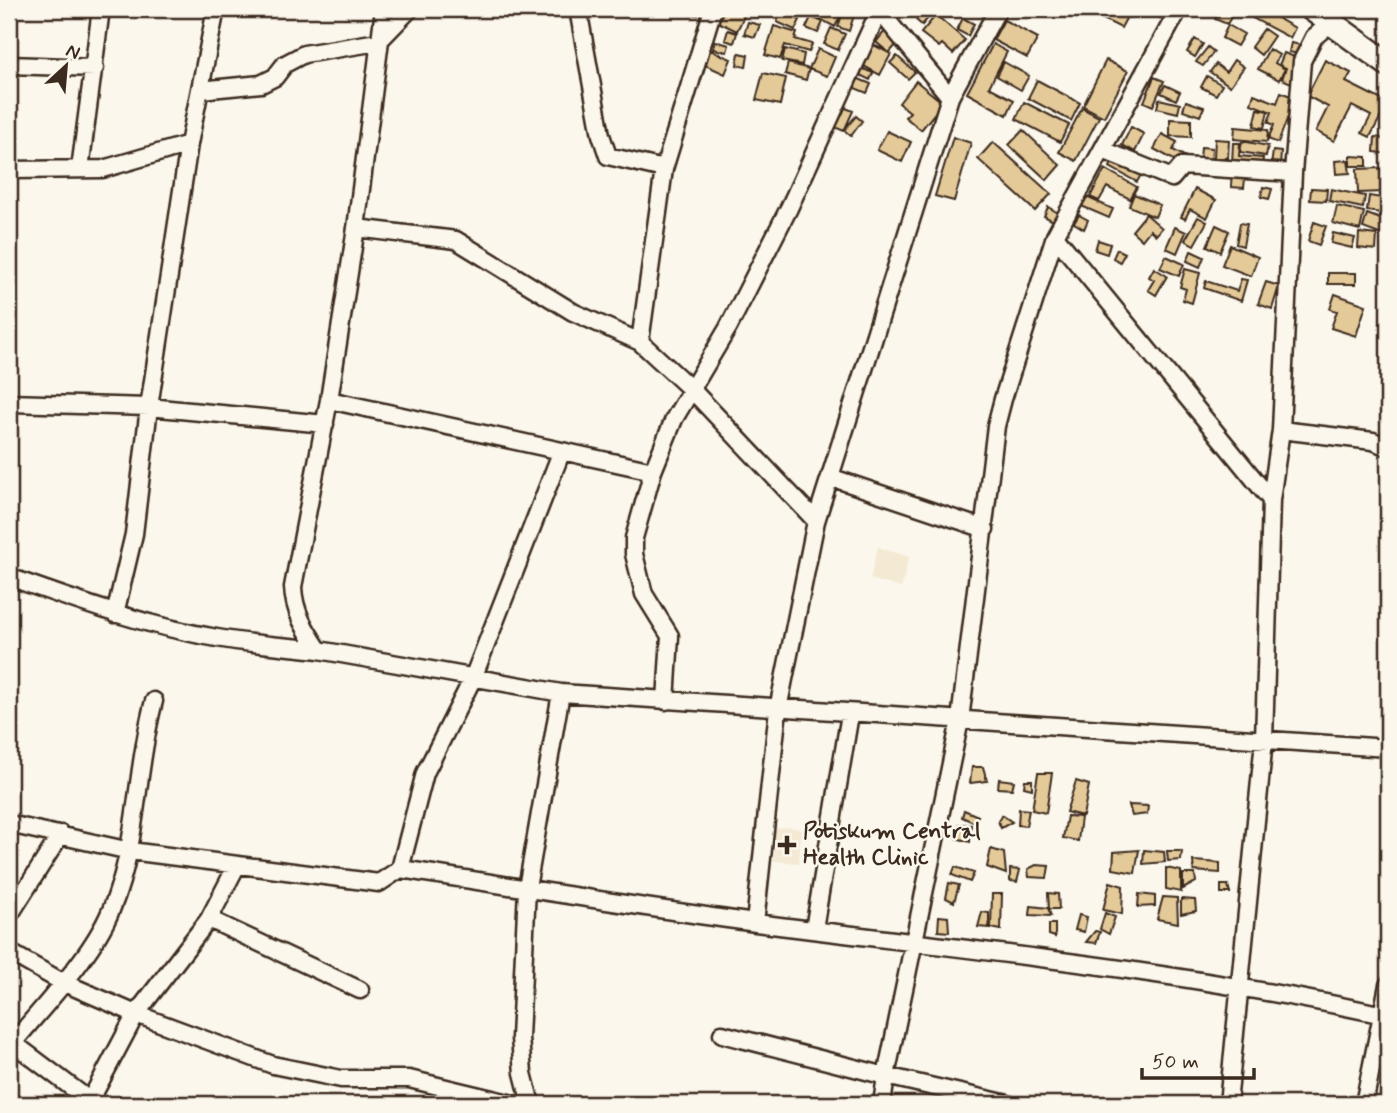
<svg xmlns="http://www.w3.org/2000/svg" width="1397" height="1113" viewBox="0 0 1397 1113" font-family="Mynerve,sans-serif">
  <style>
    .built { fill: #f4e9d3 }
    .building { fill: #e4c999; stroke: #3b2a1e; stroke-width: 2 }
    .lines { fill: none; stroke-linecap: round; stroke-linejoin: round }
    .street-casing { stroke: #3b2a1e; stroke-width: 21 }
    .primary-casing { stroke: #3b2a1e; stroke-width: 28 }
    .street { stroke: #fbf7ec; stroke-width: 16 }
    .primary { stroke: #fbf7ec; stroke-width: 23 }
    .poi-dot { fill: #3b2a1e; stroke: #fbf7ec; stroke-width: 2.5 }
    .labels { text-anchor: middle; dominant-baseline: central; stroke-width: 5; stroke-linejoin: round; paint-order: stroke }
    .poi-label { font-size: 23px; font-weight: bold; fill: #3b2a1e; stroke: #fbf7ec; text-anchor: start }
  </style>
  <rect width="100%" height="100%" fill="#fbf7ec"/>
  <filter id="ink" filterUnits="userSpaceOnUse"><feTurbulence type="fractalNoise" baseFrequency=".0143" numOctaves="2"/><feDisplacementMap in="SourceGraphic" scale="14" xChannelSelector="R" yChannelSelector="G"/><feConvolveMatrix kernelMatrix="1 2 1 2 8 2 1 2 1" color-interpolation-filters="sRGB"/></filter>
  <g filter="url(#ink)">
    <path class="built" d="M878,547L909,557L901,588L870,579Z
      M791,827L801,830L799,863L774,861L775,828Z"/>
    <path class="building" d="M592,9H635V12Z
      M678,9H699L698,15L678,13Z
      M725,9L745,14L737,31L718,22Z
      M779,9H803L800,18Z
      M826,9L842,13L835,27L820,19Z
      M844,9H856L849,31L838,27Z
      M902,9H919L915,16Z
      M1108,9H1131L1121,28L1103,19Z
      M1142,9H1165L1160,18Z
      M1220,9H1236L1227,24L1215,19Z
      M1243,9H1261L1295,28L1290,38L1241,12Z
      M924,10L930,16L922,25L916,20Z
      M781,12L800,20L795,30L777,22Z
      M936,15L965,40L953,54L942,44L939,47L921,33Z
      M811,17L823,22L818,33L806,28Z
      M963,18L974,24L968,36L957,30Z
      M1004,20L1038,38L1027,58L993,40Z
      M748,22L760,25L755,37L744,34Z
      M1228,25L1244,34L1237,46L1222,38Z
      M774,26L797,33L795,39L812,44L809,52L785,45L780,59L765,55Z
      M831,28L845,34L838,50L824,44Z
      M1264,29L1274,36L1261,55L1251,47Z
      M728,30L737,33L734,43L725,40Z
      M885,31L898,43L889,53L876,42Z
      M1195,39L1203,44L1195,57L1187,52Z
      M715,41L729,45L727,52L713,49Z
      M870,43L891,54L880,75L860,64Z
      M1291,43L1301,45L1299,54L1289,52Z
      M993,44L1007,52L989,87L1014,100L1007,115L967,93Z
      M1208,47L1214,52L1203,66L1196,62Z
      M785,49L804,54L802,65L782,61Z
      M818,49L835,57L827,76L809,69Z
      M1269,49L1279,55L1275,63L1285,69L1279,80L1258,69Z
      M710,50L731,59L725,74L703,64Z
      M739,53L748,55L746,67L737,65Z
      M1284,53L1300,59L1291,83L1282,79L1286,68L1279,65Z
      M897,56L915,72L908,79L890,63Z
      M1106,60L1128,71L1104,117L1083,106Z
      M1234,60L1244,67L1230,86L1210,72L1216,64L1226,72Z
      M1325,60L1351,73L1346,82L1388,103L1370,137L1362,133L1371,116L1352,106L1334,141L1316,131L1328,107L1307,96Z
      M1004,62L1029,76L1021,90L997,76Z
      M788,63L809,69L806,80L785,74Z
      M859,67L873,73L870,80L856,73Z
      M763,73L786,78L780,105L756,100Z
      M1207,76L1222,85L1216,95L1201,87Z
      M854,77L871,84L867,93L850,86Z
      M1154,77L1164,81L1153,106L1144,102Z
      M1037,80L1080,103L1071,121L1028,98Z
      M916,81L943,103L921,130L905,117L910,112L899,103Z
      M1165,85L1180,92L1176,100L1161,93Z
      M1281,92L1295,98L1278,143L1268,139L1274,125L1268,122L1272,112L1251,104L1254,94L1277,103Z
      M1159,99L1180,104L1178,113L1157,108Z
      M1186,101L1204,107L1200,116L1183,110Z
      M1024,102L1069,125L1060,142L1016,119Z
      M839,105L853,111L844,131L830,125Z
      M1082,108L1099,117L1076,161L1059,152Z
      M1258,109L1268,111L1264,128L1254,126Z
      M856,116L862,121L851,136L844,130Z
      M1170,119L1191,120V137L1170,136Z
      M1131,127L1144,134L1135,152L1122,145Z
      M1235,127L1268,130L1267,142L1234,139Z
      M1023,130L1060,165L1047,180L1009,145Z
      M887,131L911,142L902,162L877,150Z
      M1162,134L1177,142L1173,150L1188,158L1183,165L1154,149Z
      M953,137L971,143L954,201L935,196Z
      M1375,137L1388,139V154L1374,152Z
      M1215,139L1229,140L1228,158H1214Z
      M1242,141L1268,146L1266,156L1240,152Z
      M993,142L1051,194L1035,211L978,159Z
      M1233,143H1240L1239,156L1263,158L1262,166L1232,164Z
      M1201,147L1212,148L1211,162L1200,161Z
      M1273,151L1281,152L1280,167L1271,166Z
      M1350,156L1367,157V166H1350Z
      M1115,158L1142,173L1137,182L1110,167Z
      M1348,160L1350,173L1336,174L1335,161Z
      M1232,168L1246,169L1244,188L1231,187Z
      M1382,168L1383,192L1358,193L1357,169Z
      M1105,169L1137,187L1130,199L1107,187L1099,201L1090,197Z
      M1263,187L1272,189L1269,199L1261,197Z
      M1311,188L1327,189L1326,201L1310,200Z
      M1195,189L1216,200L1207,218L1190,209L1185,219L1181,217Z
      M1331,189L1365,196L1363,208L1329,201Z
      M1134,194L1160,205L1155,217L1129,206Z
      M1084,196L1113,209L1109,218L1079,205Z
      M1369,196L1388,199V214L1367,211Z
      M1337,206L1364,212L1360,230L1333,223Z
      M1048,207L1060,214L1055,222L1044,216Z
      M1146,214L1162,228L1156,235L1150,230L1142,240L1132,231Z
      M1367,214L1386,221L1382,235L1363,228Z
      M1079,215L1088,220L1084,229L1074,223Z
      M1198,217L1207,222L1194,245L1185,240Z
      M1314,222L1326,226L1319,245L1308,241Z
      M1240,223L1247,224L1243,246L1236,244Z
      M1216,225L1229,231L1220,252L1207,246Z
      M1175,227L1186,232L1177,253L1166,248Z
      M1333,233L1355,238L1352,248L1331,243Z
      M1359,233L1377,235L1376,250L1358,248Z
      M1098,240L1110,244L1107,254L1095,250Z
      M1230,245L1258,257L1251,276L1222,265Z
      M1117,249L1125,253L1120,262L1113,258Z
      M1191,251L1204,257L1200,267L1187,261Z
      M1166,256L1184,264L1179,276L1160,268Z
      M1154,268L1167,276L1156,295L1148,290L1154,280L1149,277Z
      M1185,269L1200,273L1192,303L1183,300L1186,289L1180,287Z
      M1328,273H1356V284H1328Z
      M1241,279L1247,280L1241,301L1204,288L1206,281L1237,291Z
      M1266,282L1279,286L1272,309L1258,304Z
      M1335,294L1366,305L1356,336L1331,328L1337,311L1330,309Z
      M972,767H983L987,781L970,783Z
      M1038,773H1052L1046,813L1032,810Z
      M999,779L1014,781L1012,789L998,788Z
      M1025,780H1032V789L1024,787Z
      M1076,781L1089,785L1083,816L1066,812Z
      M1129,805L1148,806L1147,814L1132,816Z
      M1019,809L1029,810L1026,826L1018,825Z
      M964,810L978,816L973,822L962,817Z
      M1002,815L1012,822L1001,828L998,821Z
      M1067,816L1081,817L1078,841L1063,838Z
      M959,824L971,825L970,842L956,838Z
      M991,849L1004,853L1006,874L987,867Z
      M1139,850L1135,873L1113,869L1114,852Z
      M1144,850L1164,852L1165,862L1143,864Z
      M1167,851H1182L1181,860L1168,861Z
      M1193,861L1220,863V873L1194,871Z
      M1036,865L1049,866L1047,878L1029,877L1028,869Z
      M955,867L974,873L970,882L952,875Z
      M1166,868L1181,871V892L1166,889Z
      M1010,869L1020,870L1017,882L1010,881Z
      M1183,874H1195L1196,882L1183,889Z
      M1110,882L1123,886L1122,914L1103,910Z
      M949,883L959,885L954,902L946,898Z
      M1221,885H1228L1230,893H1221Z
      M1048,893L1058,894L1059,909H1049Z
      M992,894H1002L1001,930L991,928Z
      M1139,894L1155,896V906L1138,907Z
      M1163,897L1177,898L1178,923L1157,919Z
      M1181,899L1195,900L1196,911L1181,914Z
      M1031,906L1048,908L1051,916L1030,915Z
      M982,912L989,913V928L978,927Z
      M1105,913L1115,917L1109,934L1100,929Z
      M1079,915L1087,917L1084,932L1075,930Z
      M939,916L948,917L949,932L938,931Z
      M1049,924H1055V937L1049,935Z
      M1095,931L1100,932L1096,943L1086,942Z"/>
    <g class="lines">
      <g class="street-casing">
        <path id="street" d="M384,9L356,228L329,400L293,587C294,612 305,629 319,650L561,693L1388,748
          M578,9L601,135L608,156L664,169
          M878,9L950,97
          M9,65L95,68
          M200,90L261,84L275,77L285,64L304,54L378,42L410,9
          M1103,150L1172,178L1182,166L1293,173
          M80,169L101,9
          M9,170L103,169L189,144
          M356,228L456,240L573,312L640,342L692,390L816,521
          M1055,236L1271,500
          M640,342L664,169L713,9
          M329,400L653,471
          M9,403L149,407L325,424
          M1281,430L1373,441L1388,447
          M830,477L985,529
          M9,577C77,601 145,626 217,638C250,644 285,646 319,650
          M115,614L134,534L149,407L189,144L216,9
          M666,701L670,636L644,594L634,554V538L653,471L674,419L728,328L789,208L880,9
          M9,824L130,851L379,883L400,869C519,887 637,907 756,923C967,950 1180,970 1388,1016
          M400,869L425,773L473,678L561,453
          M9,916L61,834
          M209,919L360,990
          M755,923L778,709L816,521L950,97L998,9
          M814,929L850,714
          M9,952L62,982L136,1014L273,1065L341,1079H409L513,1104
          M722,1034L886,1076L882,1104
          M90,1101L136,1014L209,919L237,865
          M99,1104L90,1101L13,1043C45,1004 92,956 111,910C139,843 135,770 154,701
          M531,1104L523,1073L520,1038L527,888L561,693
          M1008,1104L886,1076L960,720L996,426L1003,399L1055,236L1179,9
          M1228,1104L1264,740L1271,500L1281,430L1293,173L1302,61L1314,37L1331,23
          M1364,1104L1388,985"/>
      </g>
      <g class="primary-casing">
        <path id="primary" d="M1312,9L1388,64"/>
      </g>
      <use href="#street" class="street"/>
      <use href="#primary" class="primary"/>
    </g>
  </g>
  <path class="poi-dot" d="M783.5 834.5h7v7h7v7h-7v7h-7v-7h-7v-7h7z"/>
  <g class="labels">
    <g class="poi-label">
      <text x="803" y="832">Potiskum Central<tspan x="803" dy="26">Health Clinic</tspan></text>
    </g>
  </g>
  <rect width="1397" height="1113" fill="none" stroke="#fbf7ec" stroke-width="35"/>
  <rect x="18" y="18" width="1362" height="1078" fill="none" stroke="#3b2a1e" stroke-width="2.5" filter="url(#ink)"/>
  <g transform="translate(66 66) rotate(26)" stroke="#fbf7ec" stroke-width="5" paint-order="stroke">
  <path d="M0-5L12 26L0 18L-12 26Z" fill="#3b2a1e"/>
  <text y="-10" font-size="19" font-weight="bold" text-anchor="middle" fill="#3b2a1e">N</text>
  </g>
  <path d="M1142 1068v10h112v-10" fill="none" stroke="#3b2a1e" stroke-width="3.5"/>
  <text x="1152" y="1068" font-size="21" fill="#3b2a1e" stroke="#fbf7ec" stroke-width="5" paint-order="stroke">50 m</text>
</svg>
